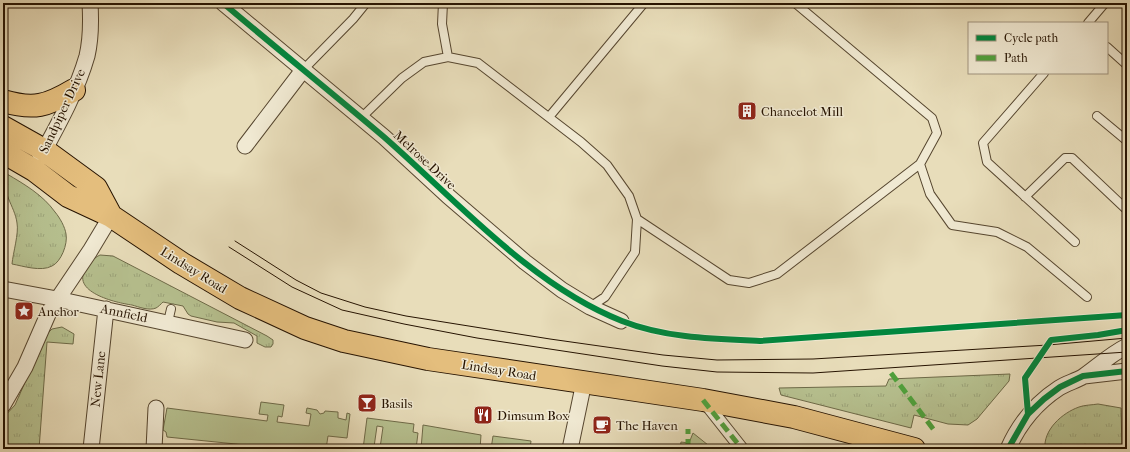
<svg xmlns="http://www.w3.org/2000/svg" width="1130" height="452" viewBox="0 0 1130 452" font-family="'IM FELL French Canon',serif">
  <style>
    .grass { fill: url(#grass-tufts); stroke: #6e6a48 }
    .green { fill: #b6c08f; stroke: #6e6a48 }
    .lines { fill: none; stroke-linecap: round; stroke-linejoin: round }
    .service-casing { stroke: #56462f; stroke-width: 10 }
    .pedestrian-casing { stroke: #56462f; stroke-width: 14 }
    .minor-casing { stroke: #56462f; stroke-width: 17 }
    .primary-casing { stroke: #261301; stroke-width: 24 }
    .service { stroke: #f0e9d2; stroke-width: 8 }
    .pedestrian { stroke: #f0e9d2; stroke-width: 12 }
    .minor { stroke: #f0e9d2; stroke-width: 15 }
    .primary { stroke: #e4be7d; stroke-width: 22 }
    .tram { stroke: #261301; stroke-width: 1 }
    .quiet { stroke: #50a03c; stroke-width: 5; stroke-dasharray: 10 5; stroke-linecap: butt }
    .cycleway-casing { stroke: #f0e9d2; stroke-width: 8 }
    .cycleway { stroke: #00873e; stroke-width: 6 }
    .labels { text-anchor: middle; dominant-baseline: central; stroke-width: 3; stroke-linejoin: round; paint-order: stroke }
    .street-label { font-size: 13px; fill: #261301; stroke: #f0e9d2 }
    .poi-label { font-size: 13px; fill: #261301; stroke: #f0e9d2; text-anchor: start }
  </style>
  <defs>
    <pattern id="grass-tufts" width="24" height="20" patternUnits="userSpaceOnUse"><rect width="24" height="20" fill="#b6c08f"/><path d="M3 7l-1-3M5 7V3M7 7l1-3M15 17l-1-3M17 17v-4M19 17l1-3" fill="none" stroke="#9ca47a"/></pattern>
  </defs>
  <rect width="100%" height="100%" fill="#e8ddba"/>
  <filter id="stains"><feTurbulence type="fractalNoise" baseFrequency=".005" numOctaves="4"/><feColorMatrix values="0 0 0 0 .2 0 0 0 0 .09 0 0 0 0 .02 0 0 0 .5 -.17"/></filter>
  <radialGradient id="worn" r=".72"><stop offset=".6" stop-color="#630" stop-opacity="0"/><stop offset="1" stop-color="#630" stop-opacity=".3"/></radialGradient>
  <path class="grass" d="M7,174C24,184 43,195 55,212C60,218 65,227 66,234C68,244 61,262 52,266C41,272 23,266 12,264C13,253 19,233 17,223C15,206 0,192 7,174Z
    M100,255L113,256L267,336L273,340V344L271,347H265L257,343V336L234,323L217,322L191,316L188,314L183,306L163,302C161,304 158,307 156,308C149,311 139,307 132,305C117,303 68,292 87,267C91,261 94,258 100,255Z
    M62,327L74,334L73,344L47,342L39,449H3V418L15,405L46,335L52,329Z
    M1010,374L1009,381L977,419L968,425L948,424L914,415L911,428L781,395L779,388L886,386L889,379Z
    M1098,404L1121,408L1122,449H1045C1043,430 1062,413 1079,407C1084,405 1092,405 1098,404Z
    M693,433L713,449H680L681,442L689,443Z"/>
  <path class="green" d="M261,402L284,405L282,417L278,416L277,422L309,426L311,414L306,413L307,408L317,410L320,414L324,413L325,411L338,412V418L346,420L347,413L350,414L347,438L328,436L326,449H285L167,437L166,432L163,430L167,408L267,421L268,415L259,414Z
    M367,418L414,424L413,432L418,433L416,449L380,448L383,427L377,426L374,447L363,449Z
    M423,425L481,435L480,449H421Z
    M493,436L531,441L530,449H491Z"/>
  <g class="lines">
    <g class="service-casing">
      <path id="service" d="M443,3L442,24L448,57
        M1088,23L1105,3
        M1107,47L1127,65
        M303,70L353,19L366,3
        M1044,73L983,143L987,162L1075,242
        M1097,116L1127,141
        M549,117L644,3
        M361,118L402,78L424,62L448,57L478,63L581,142L607,165L629,196L637,219L635,252L605,297L590,307
        M920,164L930,194L952,225L997,232L1027,247L1087,297
        M1025,197L1065,158H1072L1127,210
        M637,219L729,280L749,283L777,274L920,164L937,133L932,118L795,3
        M168,322L171,309"/>
    </g>
    <g class="pedestrian-casing">
      <path id="pedestrian" d="M704,401L742,449"/>
    </g>
    <g class="minor-casing">
      <path id="minor" d="M223,3L384,137L448,196L525,262L562,290L590,307L621,321
        M245,146L303,70
        M40,158C58,125 77,91 87,56C91,39 91,20 90,3
        M3,289L57,299L245,340
        M1084,376L1127,371
        M3,405L25,367L49,312L90,251L111,216
        M91,449L106,309
        M154,449L156,408
        M570,449L584,382
        M1008,449C1019,424 1036,403 1059,388C1067,383 1076,381 1084,376C1098,366 1111,354 1127,346"/>
    </g>
    <g class="primary-casing">
      <path id="primary" d="M3,101C34,110 47,106 74,90
        M3,127L44,150L96,188L111,216
        M3,152L34,170L68,196L111,216L181,263L240,298L305,328L344,341L428,359L703,400L794,417L914,449"/>
    </g>
    <use href="#service" class="service"/>
    <use href="#pedestrian" class="pedestrian"/>
    <use href="#minor" class="minor"/>
    <use href="#primary" class="primary"/>
    <path class="tram" d="M235,241L296,280L321,293L365,307L406,316L550,339L663,355L717,360L813,359L1048,345L1127,338
      M229,247L292,287L342,310L404,324L477,338L662,366L717,372L813,373L1127,352"/>
    <path class="quiet" d="M891,373L934,430
      M703,400L742,449
      M688,449V429"/>
    <g class="cycleway-casing">
      <path id="cycleway" d="M223,3C276,48 331,92 384,137C456,200 532,286 622,321C665,338 714,339 760,341L1127,315
        M1028,414L1025,378L1051,340L1098,335L1127,330
        M1008,449L1028,414L1044,399L1060,387L1083,376L1127,371"/>
    </g>
    <use href="#cycleway" class="cycleway"/>
  </g>
  <defs>
    <g id="building-square" transform="scale(1)"><rect x="-9" y="-9" width="18" height="18" rx="4" fill="#8f2418" stroke="#f0e9d2"/><path d="M-4-6H4V6H1V3H-1V6H-4ZM-2.5-4.3h1.7v1.8h-1.7ZM.8-4.3h1.7v1.8H.8ZM-2.5-1h1.7V.8h-1.7ZM.8-1h1.7V.8H.8Z" fill="#fff"/></g>
    <g id="sight-square" transform="scale(1)"><rect x="-9" y="-9" width="18" height="18" rx="4" fill="#8f2418" stroke="#f0e9d2"/><path d="M0-6L1.8-2.2L6-1.7L2.9 1.2L3.7 5.4L0 3.3L-3.7 5.4L-2.9 1.2L-6-1.7L-1.8-2.2Z" fill="#fff"/></g>
    <g id="bar-square" transform="scale(1)"><rect x="-9" y="-9" width="18" height="18" rx="4" fill="#8f2418" stroke="#f0e9d2"/><path d="M-6-5H6L.8 .8V4.5H3.5V6h-7V4.5H-.8V.8Z" fill="#fff"/></g>
    <g id="restaurant-square" transform="scale(1)"><rect x="-9" y="-9" width="18" height="18" rx="4" fill="#8f2418" stroke="#f0e9d2"/><path d="M-5-6h1v4h1v-4h1v4h1v-4h1v5L-1.5 .5V6h-2V.5L-5-1ZM5-6V6H3V1.5H1.5Q1.5-4 5-6Z" fill="#fff"/></g>
    <g id="cafe-square" transform="scale(1)"><rect x="-9" y="-9" width="18" height="18" rx="4" fill="#8f2418" stroke="#f0e9d2"/><path d="M-5.5-4.5H6V0H3Q3 3.5 0 3.5H-2.5Q-5.5 3.5-5.5 0ZM3-3.2v2h1.7v-2ZM-6 4.5H4V6H-6Z" fill="#fff"/></g>
  </defs>
  <g fill-rule="evenodd">
    <use href="#building-square" x="747" y="111"/>
    <use href="#sight-square" x="24" y="311"/>
    <use href="#bar-square" x="367" y="403"/>
    <use href="#restaurant-square" x="483" y="415"/>
    <use href="#cafe-square" x="602" y="425"/>
  </g>
  <g class="labels">
    <g class="street-label">
      <text transform="translate(62 111) rotate(-65)">Sandpiper Drive</text>
      <text transform="translate(425 160) rotate(43)">Melrose Drive</text>
      <text transform="translate(194 270) rotate(32)">Lindsay Road</text>
      <text transform="translate(124 313) rotate(12)">Annfield</text>
      <text transform="translate(499 370) rotate(9)">Lindsay Road</text>
      <text transform="translate(98 379) rotate(-84)">New Lane</text>
    </g>
    <g class="poi-label">
      <text x="761" y="111">Chancelot Mill</text>
      <text x="38" y="311">Anchor</text>
      <text x="381" y="403">Basils</text>
      <text x="497" y="415">Dimsum Box</text>
      <text x="616" y="425">The Haven</text>
    </g>
  </g>
  <rect width="1130" height="452" fill="none" stroke="#e8ddba" stroke-width="16"/>
  <rect x="4" y="4" width="1122" height="444" fill="none" stroke="#261301" stroke-width="2"/>
  <rect x="8" y="8" width="1114" height="436" fill="none" stroke="#261301"/>
  <rect x="968" y="22" width="140" height="52" fill="#f0e9d2" stroke="#9f937e"/>
  <rect x="976" y="35" width="20" height="6" fill="#00873e" stroke="#9f937e"/>
  <text x="1004" y="42" font-size="12" fill="#261301">Cycle path</text>
  <rect x="976" y="55" width="20" height="6" fill="#50a03c" stroke="#9f937e"/>
  <text x="1004" y="62" font-size="12" fill="#261301">Path</text>
  <rect width="100%" height="100%" filter="url(#stains)"/>
  <rect width="100%" height="100%" fill="url(#worn)"/>
</svg>
